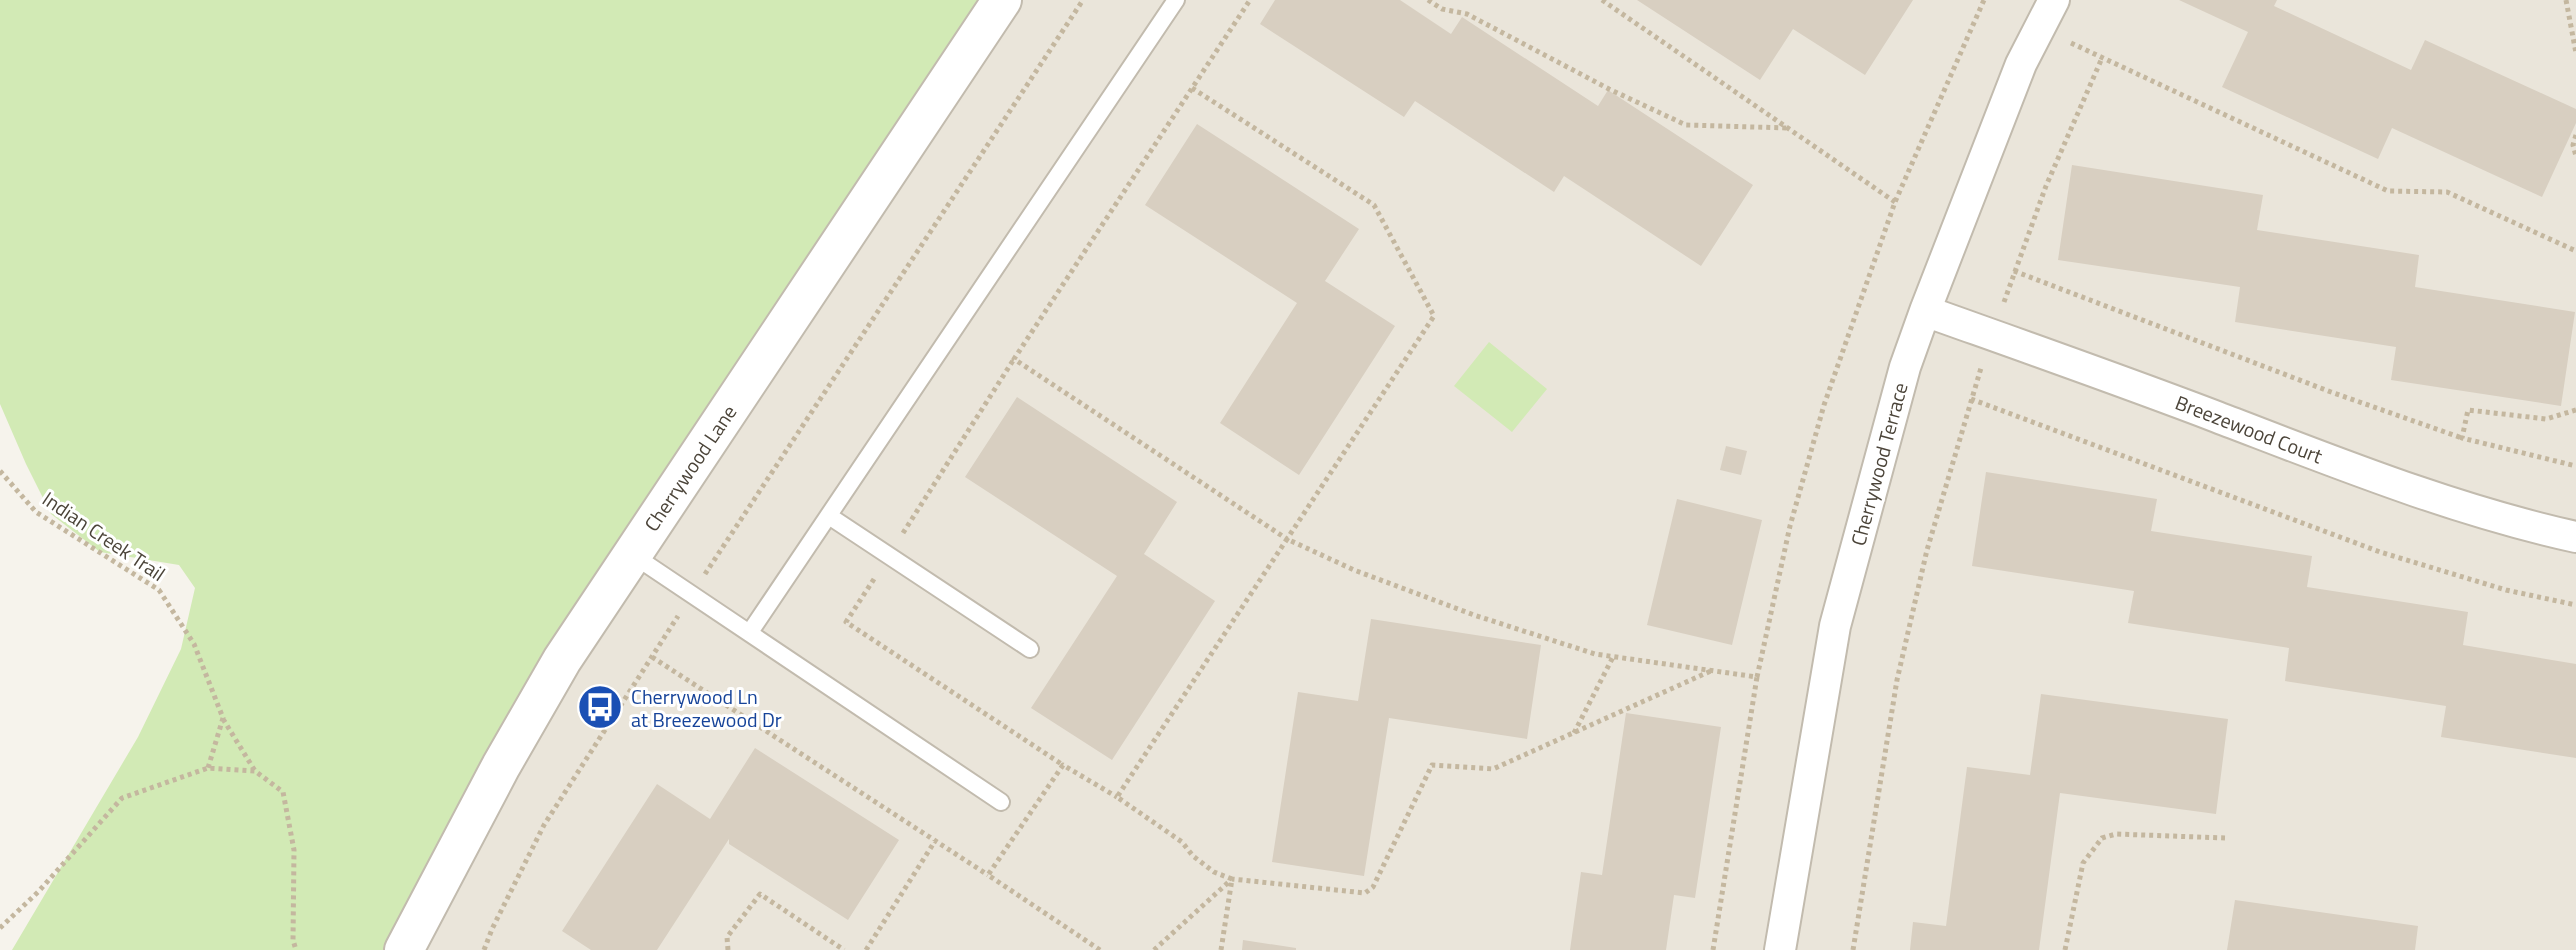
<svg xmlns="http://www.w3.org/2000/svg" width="2576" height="950" viewBox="0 0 2576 950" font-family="'Titillium Web',sans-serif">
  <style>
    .residential { fill: #eae5da }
    .green { fill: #d2eab5 }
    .building { fill: #d8cfc1 }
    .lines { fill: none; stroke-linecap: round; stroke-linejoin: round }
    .service-casing { stroke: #c2bbae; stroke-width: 20 }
    .minor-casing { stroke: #c2bbae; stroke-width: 34 }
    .tertiary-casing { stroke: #c2bbae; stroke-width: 42 }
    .path { stroke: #c4b79f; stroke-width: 5; stroke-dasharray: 4 4; stroke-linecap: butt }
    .service { stroke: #fff; stroke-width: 16 }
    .minor { stroke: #fff; stroke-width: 30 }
    .tertiary { stroke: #fff; stroke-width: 38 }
    .labels { text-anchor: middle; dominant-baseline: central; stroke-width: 6; stroke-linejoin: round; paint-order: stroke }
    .street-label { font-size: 20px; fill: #4b4439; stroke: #fff }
    .transit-label { font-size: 20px; fill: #164399; stroke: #fff; text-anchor: start }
  </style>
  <rect width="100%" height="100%" fill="#f6f3ec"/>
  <path class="residential" d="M1002,0H2576V950H404L426,906Z"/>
  <path class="green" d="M0,0H1002L562,660L404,950H12L138,737L181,649L195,588L179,565L100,552L51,514L26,464L0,404Z
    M1489,342L1547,389L1512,432L1454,386Z"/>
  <path class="building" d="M1275,0H1400L1451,34L1462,17L1598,106L1608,90L1753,185L1701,266L1564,176L1554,192L1415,101L1404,117L1260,24Z
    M1637,0H1913L1865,75L1793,29L1760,80Z
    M2179,0H2277L2274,6L2411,70L2425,40L2576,109V123L2542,197L2392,128L2378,159L2222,87L2248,32Z
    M1197,124L1359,229L1325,281L1395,326L1299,475L1220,423L1297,303L1145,205Z
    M2072,165L2263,195L2257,230L2419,255L2415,287L2575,312L2561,406L2391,380L2396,347L2235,322L2240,287L2058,260Z
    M1017,397L1177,502L1144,554L1215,601L1112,760L1031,708L1117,576L965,477Z
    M1726,446L1747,451L1741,475L1720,470Z
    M1986,472L2157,499L2151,531L2312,556L2307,587L2468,612L2463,645L2576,664V758L2441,737L2446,706L2285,681L2289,648L2128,623L2134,591L1972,566Z
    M1677,499L1762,520L1732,645L1647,625Z
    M1371,619L1541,645L1527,739L1389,718L1364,876L1272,862L1298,692L1358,701Z
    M2041,694L2228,719L2216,814L2060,793L2039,950H1910L1913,922L1946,926L1967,767L2030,775Z
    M1626,713L1721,727L1695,898L1674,895L1666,950H1570L1581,872L1602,875Z
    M755,748L899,840L848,920L729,844V839L657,950H591L562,931L657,784L710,819Z
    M2235,900L2418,926L2415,950H2227Z
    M1243,940L1296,948V950H1242Z"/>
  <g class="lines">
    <g class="service-casing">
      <path id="service" d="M829,516L1030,649
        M633,555L1001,802
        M750,632L1176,0"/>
    </g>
    <g class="minor-casing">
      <path id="minor" d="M1925,311C2023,346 2120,380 2217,417C2335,462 2453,510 2576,537
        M1780,950L1835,626L1905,367L1925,311L2021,64L2054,0"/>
    </g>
    <g class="tertiary-casing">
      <path id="tertiary" d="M404,950L501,766L562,660L1002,0"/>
    </g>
    <path class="path" d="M1428,0L1442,9L1467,14L1609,89L1686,125L1788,128
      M1602,0L1895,202
      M2566,0L2576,53
      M2071,43L2388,191L2447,192L2576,251
      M1192,88L1374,205L1434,316L1287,539L1014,359L1250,0
      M2576,135L2573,145L2576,156
      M2014,271L2331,392L2462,438
      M2004,302L2046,186L2102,58
      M1971,399L2380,552L2506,590L2576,605
      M2576,410L2546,419L2468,410L2462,438L2576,466
      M0,471L36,512L159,590L194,644L223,718L208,768
      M903,533L1014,359
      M705,574L1083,0
      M874,579L846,622L1063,765
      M652,657L988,875
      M223,719L255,771
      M1574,733L1613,657
      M0,928L38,892L122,798L208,768L255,771L283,792L294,850L293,940L296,950
      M484,950L492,929L544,825L678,616
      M728,950L727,937L760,894L844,950
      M866,950L935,841
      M1100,950L988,875L1063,765L1117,797
      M1154,950L1232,879L1365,893L1373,887L1432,765L1493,769L1713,670
      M1221,950L1232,879L1214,872L1193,856L1182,842L1117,797L1287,539L1354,570L1474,615L1595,654L1757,677L1790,526L1824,405L1895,202L1984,0
      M1713,950L1757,677
      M1853,950L1897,680L1927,550L1981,368
      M2065,950L2083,863L2102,838L2116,834L2225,838"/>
    <use href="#service" class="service"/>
    <use href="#minor" class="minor"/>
    <use href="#tertiary" class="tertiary"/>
  </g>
  <defs>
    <g id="bus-disc" transform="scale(2.3)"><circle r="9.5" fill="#1a4fb4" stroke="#fff"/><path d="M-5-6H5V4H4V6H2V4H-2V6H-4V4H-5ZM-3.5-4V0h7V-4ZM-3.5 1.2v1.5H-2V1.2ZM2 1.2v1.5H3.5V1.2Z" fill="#fff"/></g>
  </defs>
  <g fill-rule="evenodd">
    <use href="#bus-disc" x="600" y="707"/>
  </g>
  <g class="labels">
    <g class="street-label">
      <text transform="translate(2249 429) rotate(21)">Breezewood Court</text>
      <text transform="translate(1879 464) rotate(-75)">Cherrywood Terrace</text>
      <text transform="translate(690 468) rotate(-56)">Cherrywood Lane</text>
      <text transform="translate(104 536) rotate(34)">Indian Creek Trail</text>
    </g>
    <g class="transit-label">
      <text x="631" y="696">Cherrywood Ln<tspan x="631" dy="23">at Breezewood Dr</tspan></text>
    </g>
  </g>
</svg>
